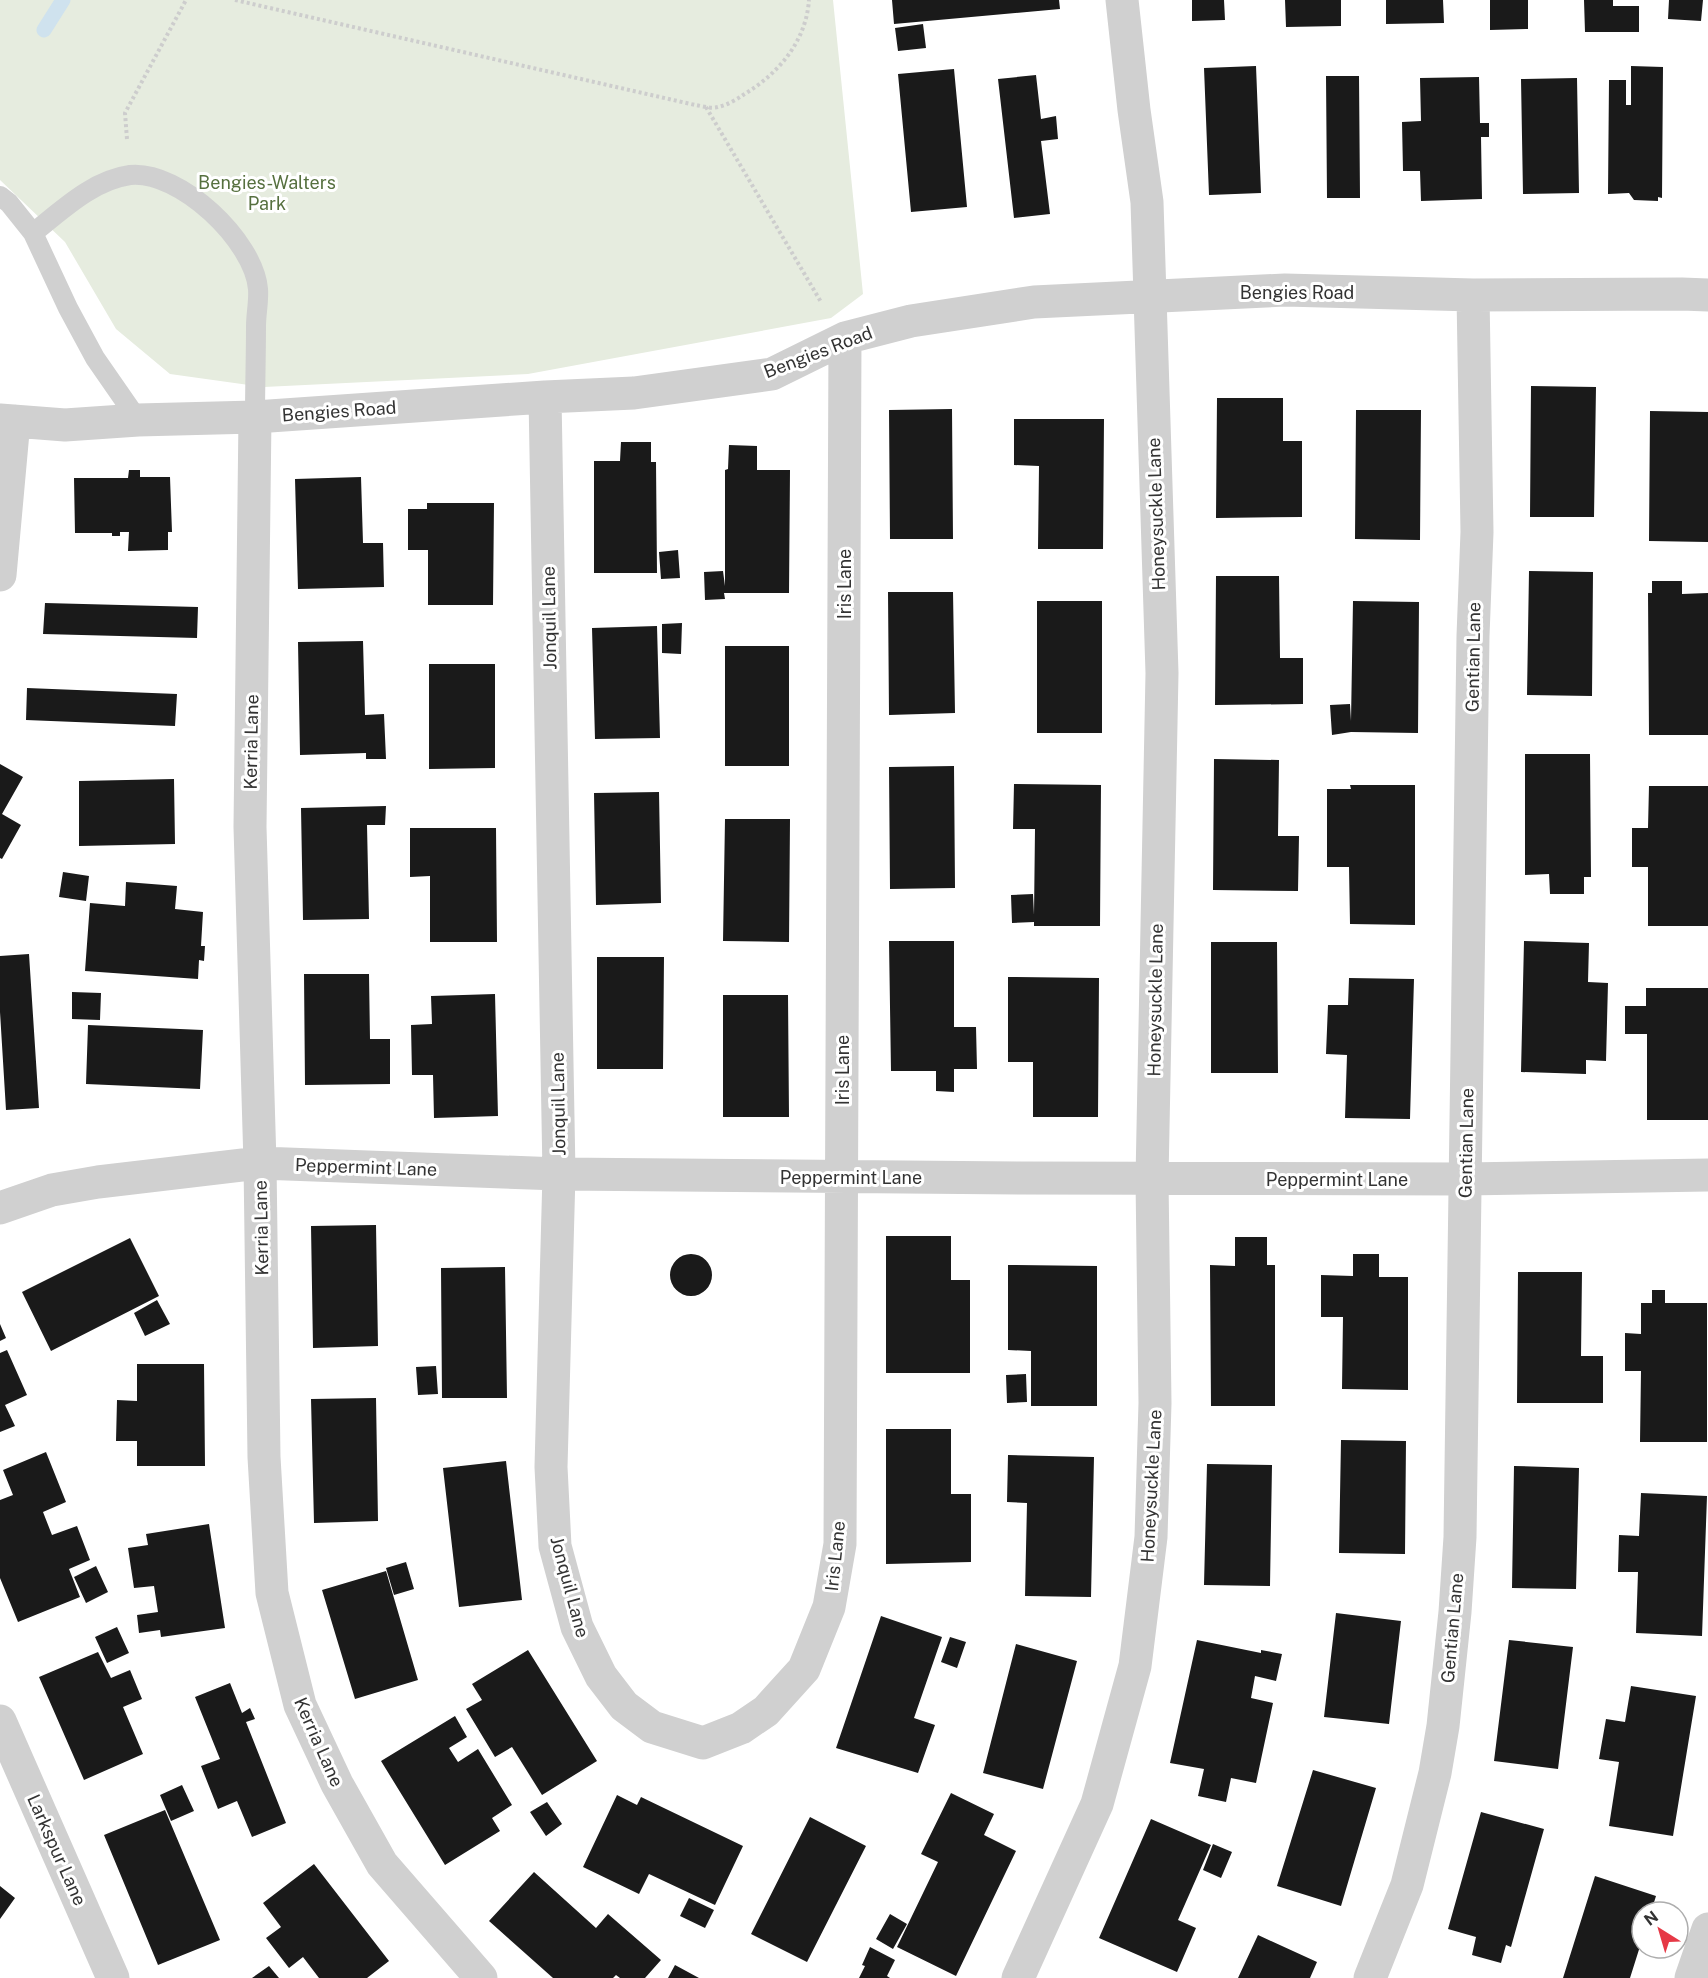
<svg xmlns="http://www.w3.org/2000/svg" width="1708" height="1978" viewBox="0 0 1708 1978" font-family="'Public Sans',sans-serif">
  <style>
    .green { fill: #e6ecdf }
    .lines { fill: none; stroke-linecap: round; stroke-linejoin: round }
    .stream { stroke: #cfe2ee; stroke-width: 15 }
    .building { fill: #1a1a1a }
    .path { stroke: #cdcdcd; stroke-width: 4; stroke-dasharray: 3 3; stroke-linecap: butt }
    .lane { stroke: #d0d0d0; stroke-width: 20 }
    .street { stroke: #d0d0d0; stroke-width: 33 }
    .labels { text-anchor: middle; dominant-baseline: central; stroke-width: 6; stroke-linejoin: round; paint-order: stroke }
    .park-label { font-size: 18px; fill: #56703f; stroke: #fff }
    .street-label { font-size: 18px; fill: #333; stroke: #fff }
  </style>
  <rect width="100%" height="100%" fill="#fff"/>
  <path class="green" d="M0,0H833L863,294L831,318L528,374L264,387L170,374L116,329L65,242L0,180Z"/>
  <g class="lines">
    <path class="stream" d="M44,30L63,0"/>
  </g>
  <path class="building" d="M892,0H1059L1060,9L894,24Z
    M1192,0H1224L1225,20L1192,21Z
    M1285,0H1341V26L1286,27Z
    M1386,0H1443L1444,23L1386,24Z
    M1490,0H1528V29L1490,30Z
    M1584,0H1613V6H1639V32H1585Z
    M1669,0H1703L1701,21L1668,19Z
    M923,24L926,48L898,51L895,28Z
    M1256,66L1261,193L1209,195L1204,68Z
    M1631,66L1663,67L1662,198L1658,197V201L1634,200L1629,193L1608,194L1609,80H1626V105H1631Z
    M954,69L967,207L911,212L898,74Z
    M1036,75L1041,119L1056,116L1058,139L1041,141L1050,214L1014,218L998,79Z
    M1326,76H1359L1360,198H1327Z
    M1479,77L1480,123H1489V137H1481L1482,199L1421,201L1420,171H1403L1402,122L1421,121L1420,78Z
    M1577,78L1579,193L1523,194L1521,79Z
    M1531,386L1596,387L1594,517H1530Z
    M1217,398H1283V441H1302V517L1216,518Z
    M952,409L953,539H890L889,410Z
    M1356,410H1421L1420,540L1355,539Z
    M1650,411L1708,412V542L1649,541Z
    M1014,419H1104L1103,549H1038L1039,466L1014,465Z
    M621,442H651V462H656L657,573H594V461H620Z
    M729,445L757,446V470H790L789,593H724L725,599L705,600L704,572L723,571L725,586V470L728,469Z
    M129,470H140V477H170L172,532H168V550L128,551L129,532H120V536H112V533H75L74,478H128Z
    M361,477L363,543H383L384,587L298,589L295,479Z
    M427,503H494L493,605H428V550H408V509H427Z
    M678,550L680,578L661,579L659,552Z
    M1529,571L1593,572L1592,696L1527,695Z
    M1216,576H1279L1280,658H1303V704L1215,705Z
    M1652,581H1682V594L1708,593V735H1649L1648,593H1652Z
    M888,592H953L955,713L889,715Z
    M1037,601H1102V733H1037Z
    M1353,601L1419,602L1418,733L1351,732L1332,735L1330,705L1350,704L1351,721Z
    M45,603L198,607L197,638L43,634Z
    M682,623L681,654L662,653V624Z
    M657,626L660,738L595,739L592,628Z
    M363,641L365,715L384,714L386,759H366V753L300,755L298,642Z
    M725,646H789V766H725Z
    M429,664H495V768L429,769Z
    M27,688L177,694L175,726L26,720Z
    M1525,754H1590L1591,877H1584V894H1550L1549,874L1525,875Z
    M1214,759L1279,760L1278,836H1299L1298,891L1213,890Z
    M0,764L23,777L2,814L21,825L2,859L0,858Z
    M954,766L955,888L890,889L889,767Z
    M174,779L175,844L79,846V781Z
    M1014,784L1101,785L1100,926H1034V922L1012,923L1011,895L1033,894L1034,915L1035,829H1013Z
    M1350,785H1415V925L1350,924L1349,867H1327V789H1351Z
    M1649,786H1708V926H1648V867H1632V828H1648Z
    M659,792L661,903L596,905L594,793Z
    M386,806L385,825H367L369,919L303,920L301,808Z
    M725,819H790L789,942L723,941Z
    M410,828H496L497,942H430V876L410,877Z
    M63,872L89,876L86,901L59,897Z
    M126,882L177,886L175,909L203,912L201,946H205L204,961L199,960L198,979L85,971L90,903L125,906Z
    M889,941H954V1027H976L977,1069H954V1092L936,1091V1071H891Z
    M1524,941L1589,943L1588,982L1608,983L1606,1061L1586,1060V1074L1521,1072Z
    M1211,942H1277L1278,1073H1211Z
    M29,954L39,1108L6,1110L0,1012V956Z
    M597,957H664L663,1069H597Z
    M304,974H369L370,1039H390V1084L305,1085Z
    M1008,977L1099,978L1098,1117H1033V1062H1008Z
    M1349,978L1414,979L1410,1119L1345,1118L1347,1055L1326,1054L1328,1005H1348Z
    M1646,988H1708V1120H1647V1034H1625V1006H1646Z
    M72,992L101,993L100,1020L72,1019Z
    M495,994L498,1116L434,1118L433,1075H412L411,1025L432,1024L431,996Z
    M723,995H788L789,1117H723Z
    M88,1025L203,1030L200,1089L86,1084Z
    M376,1225L378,1346L313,1348L311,1226Z
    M886,1236H951V1280H970V1373H886Z
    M1235,1237H1267V1265H1275V1406H1211L1210,1265L1235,1266Z
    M130,1238L159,1296L51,1351L22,1292Z
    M670 1275a21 21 0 1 1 42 0a21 21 0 1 1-42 0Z
    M1353,1254H1379V1277H1408V1390L1342,1389L1343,1317H1321V1275L1353,1276Z
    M1008,1265L1097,1266V1406H1031V1351L1008,1350Z
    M505,1267L507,1398H442L441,1268Z
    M1518,1272H1582L1581,1356H1603V1403H1517Z
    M1652,1290H1665V1303H1707V1442H1640L1641,1371H1625V1333L1641,1334V1303H1652Z
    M157,1300L170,1324L145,1336L134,1313Z
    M0,1324L6,1338L0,1341Z
    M7,1350L27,1395L5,1405L15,1426L0,1432V1353Z
    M137,1364H204L205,1466H137V1441H116L117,1400L137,1401Z
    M436,1366L438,1394L418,1395L416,1367Z
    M1026,1374L1027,1402L1007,1403L1006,1375Z
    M376,1398L378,1521L314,1523L311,1399Z
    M886,1429H951V1494H971V1562L886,1564Z
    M1341,1440L1406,1441L1405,1554L1339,1553Z
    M46,1452L66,1502L43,1512L52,1535L77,1526L90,1560L69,1569L80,1597L18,1622L0,1578V1500L13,1495L3,1470Z
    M1008,1455L1094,1457L1091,1597L1025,1596L1027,1503L1007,1502Z
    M506,1461L522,1600L459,1607L443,1468Z
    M1207,1464L1272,1465L1270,1586L1204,1585Z
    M1514,1466L1579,1468L1576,1589L1512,1588Z
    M1641,1493L1707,1496L1702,1636L1636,1633L1638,1572H1618L1619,1535L1639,1536Z
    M209,1524L225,1628L161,1637L160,1630L139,1633L137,1615L158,1612L154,1586L134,1588L128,1548L148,1545L146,1534Z
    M406,1562L414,1589L394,1595L386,1568Z
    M96,1566L108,1592L86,1603L74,1577Z
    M386,1571L418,1680L355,1699L322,1590Z
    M1336,1613L1401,1621L1389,1724L1324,1717Z
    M881,1616L942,1637L914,1718L935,1725L918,1773L836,1748Z
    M117,1627L129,1653L107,1663L95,1637Z
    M950,1637L966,1642L957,1668L941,1662Z
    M1197,1640L1261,1653V1650L1282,1654L1276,1681L1255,1676L1251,1698L1273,1703L1256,1783L1231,1778L1226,1802L1198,1796L1204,1769L1170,1763Z
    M1509,1640L1573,1647L1558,1769L1494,1761Z
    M1016,1644L1077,1661L1043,1789L983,1773Z
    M528,1650L597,1761L542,1795L512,1747L495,1757L466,1709L482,1700L472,1684Z
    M98,1652L111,1678L130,1670L142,1699L123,1707L143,1754L84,1780L39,1677Z
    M230,1683L242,1713L250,1708L255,1719L246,1722L286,1823L252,1837L237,1801L218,1809L201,1766L220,1759L195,1697Z
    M1631,1686L1696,1696L1673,1836L1609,1826L1619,1762L1599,1759L1606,1719L1625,1722Z
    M455,1716L467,1737L449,1748L458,1762L478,1749L512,1805L492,1818L500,1831L445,1865L381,1761Z
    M1313,1770L1376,1788L1341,1906L1277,1886Z
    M182,1785L194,1811L171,1821L160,1795Z
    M951,1793L994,1814L984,1835L1016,1851L956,1976L897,1947L938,1862L921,1854Z
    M617,1795L637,1805L641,1797L743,1846L715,1905L649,1874L639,1894L583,1867Z
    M547,1802L562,1824L546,1836L530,1812Z
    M165,1810L220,1940L158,1965L104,1835Z
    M1481,1812L1544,1829L1511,1947L1506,1945L1501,1963L1472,1955L1476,1937L1448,1929Z
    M810,1817L866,1846L807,1962L751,1934Z
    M1151,1819L1211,1845L1178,1920L1196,1928L1177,1972L1099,1938Z
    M1213,1844L1232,1852L1221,1878L1203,1870Z
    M314,1864L389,1961L367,1978H319L303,1957L289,1968L266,1938L281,1927L263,1903Z
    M534,1872L596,1928L608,1914L661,1960L645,1978H620L616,1975L613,1978H553L489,1921Z
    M1595,1876L1656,1896L1651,1912H1642V1940L1630,1978H1563Z
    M0,1886L15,1898L0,1919Z
    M689,1898L714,1910L705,1928L680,1916Z
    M890,1914L907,1924L893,1949L876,1939Z
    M1258,1935L1317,1962L1310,1978H1238Z
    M870,1947L895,1960L887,1976L890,1978H859L865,1966L862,1965Z
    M675,1965L699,1978H668Z
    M269,1966L279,1978H252Z"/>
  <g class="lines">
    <path class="path" d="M235,0L695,105C702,106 711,109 718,107C727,105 736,100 743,95C778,74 806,42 809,0
      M706,107L821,302
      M127,139L125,113L186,0"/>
    <path class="lane" d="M0,196L9,203L33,233L68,308L95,358L138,420
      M33,233C62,210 93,180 130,175C180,170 254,241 258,289C259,301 256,314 256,326C256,356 255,387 255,417"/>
    <path class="street" d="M545,397L559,1174L551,1467L555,1546L577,1627L601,1676L624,1706L652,1727L703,1743L741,1728L766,1711L804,1669L829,1607L840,1544L845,338
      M255,417L250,827L260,1163L264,1457L272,1593L300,1705L337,1784L382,1864L481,1978
      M0,420L65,425L138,420L255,417L545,397L634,393L772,374L845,338L911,321L1034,302L1285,290L1473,295L1682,294L1708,295
      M0,575L14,421
      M0,1208L52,1190L98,1182L260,1163L559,1174L1019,1178L1465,1179L1708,1175
      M0,1721L113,1978
      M1018,1978L1097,1804L1135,1666L1151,1537L1155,1403L1152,1179L1162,673L1147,202L1134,110L1122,0
      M1370,1978L1407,1885L1435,1773L1443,1726L1455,1612L1460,1537L1473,636L1477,532L1473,295
      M1691,1978L1708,1929"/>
  </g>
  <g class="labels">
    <g class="park-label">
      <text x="267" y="182">Bengies-Walters<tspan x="267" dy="21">Park</tspan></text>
    </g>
    <g class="street-label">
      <text x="1297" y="292">Bengies Road</text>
      <text transform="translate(818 352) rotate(-21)">Bengies Road</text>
      <text transform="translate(339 411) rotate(-4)">Bengies Road</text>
      <text transform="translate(1156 514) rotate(-92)">Honeysuckle Lane</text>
      <text transform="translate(844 584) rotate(-90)">Iris Lane</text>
      <text transform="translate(549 618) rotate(-91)">Jonquil Lane</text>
      <text transform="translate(1473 657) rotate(-89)">Gentian Lane</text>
      <text transform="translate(251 742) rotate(-89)">Kerria Lane</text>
      <text transform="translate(1155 1000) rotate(-89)">Honeysuckle Lane</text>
      <text transform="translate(842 1070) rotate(-90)">Iris Lane</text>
      <text transform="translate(558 1104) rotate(-91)">Jonquil Lane</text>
      <text transform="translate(1466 1143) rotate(-89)">Gentian Lane</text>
      <text transform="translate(366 1167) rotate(2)">Peppermint Lane</text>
      <text x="851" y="1177">Peppermint Lane</text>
      <text x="1337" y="1179">Peppermint Lane</text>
      <text transform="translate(261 1228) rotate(-91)">Kerria Lane</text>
      <text transform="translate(1151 1486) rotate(-87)">Honeysuckle Lane</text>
      <text transform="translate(835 1556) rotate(-84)">Iris Lane</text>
      <text transform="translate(570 1587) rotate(75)">Jonquil Lane</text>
      <text transform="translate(1452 1628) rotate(-85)">Gentian Lane</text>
      <text transform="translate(319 1742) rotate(66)">Kerria Lane</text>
      <text transform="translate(57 1850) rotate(66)">Larkspur Lane</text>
    </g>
  </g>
  <g transform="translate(1660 1930) rotate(323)"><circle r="28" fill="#ffffff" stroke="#adadad" stroke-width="1.5"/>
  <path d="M0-4.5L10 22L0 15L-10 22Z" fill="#e63946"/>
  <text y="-9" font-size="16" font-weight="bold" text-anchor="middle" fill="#333333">N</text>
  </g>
</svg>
